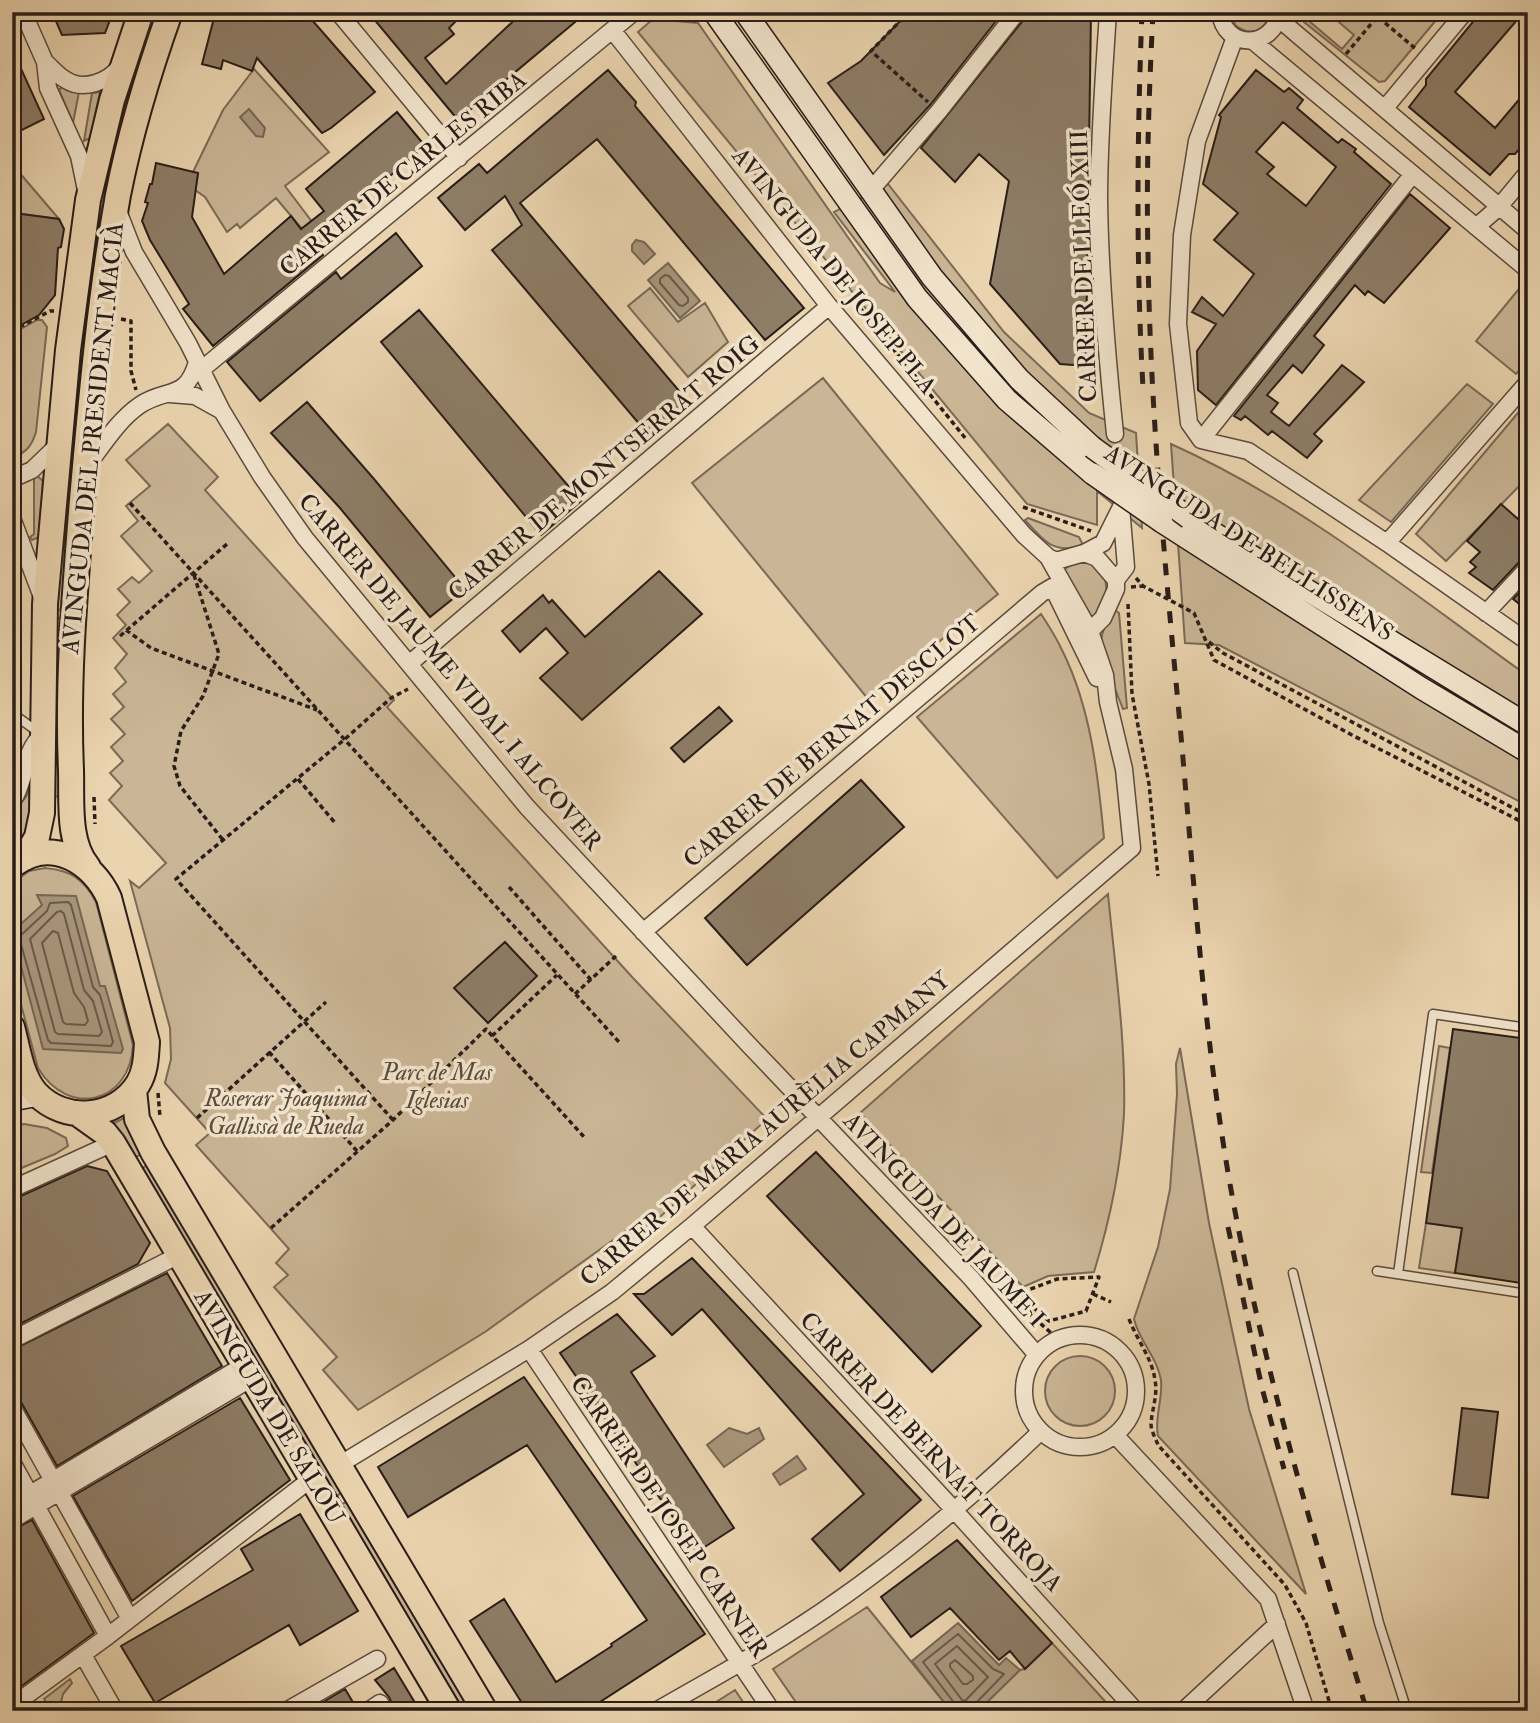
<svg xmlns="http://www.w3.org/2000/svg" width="1540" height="1723" viewBox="0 0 1540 1723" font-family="'IM FELL Double Pica',serif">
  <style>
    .green { fill: #cab696; stroke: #7a6a57; stroke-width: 2 }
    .water { fill: #a9967c; stroke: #766654; stroke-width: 2 }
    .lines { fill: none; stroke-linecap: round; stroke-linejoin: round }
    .shore { stroke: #695a4a; stroke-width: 2 }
    .building { fill: #8e7d67; stroke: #291d18; stroke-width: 2; fill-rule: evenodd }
    .minor-tunnel { stroke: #c4b092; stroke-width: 16; stroke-dasharray: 16 8; stroke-linecap: butt }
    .service-casing { stroke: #5a4b3e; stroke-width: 11 }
    .minor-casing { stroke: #5a4b3e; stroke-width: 19 }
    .secondary-casing { stroke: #291d18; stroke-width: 24 }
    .primary-casing { stroke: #291d18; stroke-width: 28 }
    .path { stroke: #291d18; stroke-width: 3.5; stroke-dasharray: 5 3.5; stroke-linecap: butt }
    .service { stroke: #f2e4cc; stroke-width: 8 }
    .minor { stroke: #f2e4cc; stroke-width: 16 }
    .secondary { stroke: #f2e4cc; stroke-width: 21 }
    .primary { stroke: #ebd5b0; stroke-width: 24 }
    .rail { stroke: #291d18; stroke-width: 5; stroke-dasharray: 12 12; stroke-linecap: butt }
    .secondary-bridge-casing { stroke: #291d18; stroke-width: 24; stroke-linecap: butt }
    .secondary-bridge { stroke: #f2e4cc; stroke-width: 21 }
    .labels { text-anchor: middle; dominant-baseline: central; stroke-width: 7; stroke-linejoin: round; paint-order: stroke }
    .street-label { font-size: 24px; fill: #291d18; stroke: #f2e4cc }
    .park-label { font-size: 24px; font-style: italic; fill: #594b3e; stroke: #f2e4cc }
  </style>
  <rect width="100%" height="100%" fill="#ebd5b0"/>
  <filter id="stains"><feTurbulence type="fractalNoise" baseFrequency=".00286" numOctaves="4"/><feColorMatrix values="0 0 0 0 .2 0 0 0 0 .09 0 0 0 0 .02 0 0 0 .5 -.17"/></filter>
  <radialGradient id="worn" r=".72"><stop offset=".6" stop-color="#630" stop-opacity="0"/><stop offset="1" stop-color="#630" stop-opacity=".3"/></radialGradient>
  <path class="green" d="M153,12H156C123,109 100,208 88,309L85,308C99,207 121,109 153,12Z
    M1232,12H1269V13C1266,32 1250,37 1235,25Z
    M1297,12H1317L1309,21L1342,49L1354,35L1327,12H1443L1385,81L1379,82L1304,22Z
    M653,19L698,23L880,283L895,292L834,212L888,184L1004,332L1089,413L1136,433L1142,528L1097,491V525L1027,504L638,32Z
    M254,69L329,152L285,186L325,239L317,247L276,198L240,228L237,224L227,232L205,197L195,190L198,174L193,172L223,110Z
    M63,86L79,92L73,123L59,90Z
    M100,92L90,138L84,141L92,93Z
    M12,164L59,219L14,213L19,190L12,182Z
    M1523,284L1528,288V361L1516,374L1476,341Z
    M650,288L678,322L705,303L728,342L688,377L628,306Z
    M37,320H42L47,327L36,432C32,445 27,452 14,457L12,334Z
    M81,320L89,321L63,608L57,611L55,609Z
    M823,378L998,594L868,699L692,483Z
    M1467,384L1493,404L1391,522L1359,500Z
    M1528,401V477L1446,561L1416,534Z
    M168,424L218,477L205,490L394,700L387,707L633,978L767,1119L649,1227L641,1220L485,1332L358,1410L323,1370L337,1357L274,1287L288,1275L276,1263L289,1249L196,1145L210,1133L165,1083L171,1059L170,1028L130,881L139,888L166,863L109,800L122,786L110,773L123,761L111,747L125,734L111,719L124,707L113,694L126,682L115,668L127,654L113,638L126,625L117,615L130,602L118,589L132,577L139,583L152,571L121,536L138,521L126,506L150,486L126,460Z
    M1171,444C1301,502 1413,594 1528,676V806L1219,645L1185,643Z
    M36,475L43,481L39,537L32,540L30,537L34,534V478Z
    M1028,518L1079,537L1082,543L1081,546C1052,554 1043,540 1025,520Z
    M1078,561C1113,563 1114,603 1089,620L1063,570Z
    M1115,610L1119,613L1127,708L1123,709C1116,690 1098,654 1102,635C1104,626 1110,618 1115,610Z
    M1041,614C1049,626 1057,639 1063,652C1091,709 1098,775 1104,838L1057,878L917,717Z
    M56,617L63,619L62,796L52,797Z
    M31,785C31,809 35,836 12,852V813L26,797Z
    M45,868C70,870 84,879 96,902L133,1045C130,1104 68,1118 38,1068L12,971V884L29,871Z
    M1108,894C1115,967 1126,1041 1124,1114C1121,1168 1110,1220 1094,1272L1048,1276L1023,1287L860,1113Z
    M1439,1046L1450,1048L1432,1173L1421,1172Z
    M1180,1048L1209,1223L1249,1409L1306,1594L1158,1436C1154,1418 1163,1400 1161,1380C1157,1357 1139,1341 1134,1319L1158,1247L1170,1189L1177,1094L1176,1064Z
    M126,1117L144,1153L132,1159L112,1124Z
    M24,1124L47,1128L66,1138L68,1146L55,1154L12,1172V1127Z
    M151,1163L343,1492L335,1497L139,1170Z
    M1426,1223L1462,1228L1455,1273L1419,1268Z
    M1045 1391a35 35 0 1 1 70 0a35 35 0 1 1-70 0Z
    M348,1501L474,1711H461L340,1505Z
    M867,1607L951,1711H802L773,1669Z
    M1052,1643L1114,1711H978L1020,1670L1025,1669Z
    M70,1679L72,1683L63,1694L60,1706L61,1711H53L44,1699Z
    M735,1690L749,1711H702Z"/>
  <path class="water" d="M249,109L265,128L263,137L256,136L240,117Z
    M636,240L644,242L655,254L644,264L632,251V245Z
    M668,263L700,301L680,318L648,280Z
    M37,895L76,896L100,986H105L123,1049L121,1053L43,1049L12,932L42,905Z
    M729,1428L747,1434L759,1428L764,1439L724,1467L707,1445Z
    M797,1456L806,1469L780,1485L773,1474Z
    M958,1623L999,1665L1006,1658L1020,1670L978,1711H951L912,1661Z"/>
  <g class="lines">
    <path class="shore" d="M665,275L669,276L688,298V302L683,306L679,305L660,283V279Z
      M68,902L71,905L93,987L100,995L113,1042L111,1046L51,1043L48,1040L19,937L47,911L50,903Z
      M61,911L64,914L84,990L93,1001L102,1032L99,1036L58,1034L55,1032L30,939L57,912Z
      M53,931L58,933L74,993L84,1007L88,1021L85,1025L66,1024L63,1022L42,943Z
      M957,1646L988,1677L965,1701L962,1700L935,1664Z
      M955,1660L973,1676V1680L967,1684H963L950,1667V1664Z
      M956,1711L955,1704L923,1662L958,1634L993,1669L1004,1674L975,1704L974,1711"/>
  </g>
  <path class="building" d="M52,12H113L105,33L62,35Z
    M225,12H305L375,92L331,128L322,133L257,58L252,71L223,60L221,69L202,64L214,18L226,16Z
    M368,12H465L449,28L454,34L425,58L446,84L523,12H587L458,120Z
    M909,12H1003L931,104L884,155L828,83L861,61Z
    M1027,12H1091L1086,351L1083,359L1073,365L1060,364L990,284L1009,181L979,154L955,182L921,148L1025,18Z
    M1481,12H1524L1455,92L1495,128L1528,89V139L1515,154H1509L1490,175L1409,107L1426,85V79Z
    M12,49L44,119L12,135Z
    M608,70L636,102L635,106L804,308L765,340L597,139L520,203L691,405L652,439L492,250L522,225L505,196L465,230L438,198L479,164L487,173Z
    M1256,70L1284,92L1289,88L1303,100L1297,108L1338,143L1342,139L1356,149L1354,152L1391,184L1216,405L1198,390L1197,351L1216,324L1192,312L1202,297L1223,316L1254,274L1214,240L1238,213L1203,184L1221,117L1219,115ZM1283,122L1336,167L1306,206L1267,174L1274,167L1256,152Z
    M397,112L425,146L313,242L323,255L213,346L183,309L189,304L150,240L142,221L148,203L145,202L150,184H152L156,163L198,173L192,217L224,274L291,216L301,229L324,211L306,189Z
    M1410,194L1450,228L1384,303L1368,291L1365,295L1355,285L1314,336L1324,345L1302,373L1293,365L1267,395L1278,403L1271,412L1289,426L1342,365L1364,382L1314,434L1322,441L1307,458L1272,431L1268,435L1245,416L1241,420L1234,416Z
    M14,213L59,219L64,229L61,247L58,248L55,295L39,315L12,330Z
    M396,233L422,266L260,401L227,362L336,272L341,279Z
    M419,310L581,501L541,535L381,342Z
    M307,402L374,479L465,589L430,617L340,508L271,433Z
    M1501,504L1518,519L1528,508V558L1520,561L1493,590L1469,573L1476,567L1470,562L1480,552L1467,541Z
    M659,571L702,614L582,720L540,678L568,653L546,628L520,652L502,631L543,595L549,603L552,600L585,637Z
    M1528,584V611L1513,599Z
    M719,707L732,721L684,762L671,748Z
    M861,780L904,827L747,965L705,918Z
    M505,942L537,976L488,1023L454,988Z
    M1453,1029L1528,1039V1284L1455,1273L1462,1228L1426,1223Z
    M816,1152L981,1326L932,1372L767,1196Z
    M87,1166L107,1171L150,1243L138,1264L12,1328V1200Z
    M692,1258L921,1500L840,1571L812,1539L864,1494L702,1309L672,1335L634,1294H644Z
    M167,1273L222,1366L57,1466L21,1402L12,1396V1350Z
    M617,1314L655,1356L631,1372L734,1528L697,1552L560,1353Z
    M524,1377L705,1634L586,1711H527L470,1621L504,1599L556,1682L612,1646L611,1644L647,1620L527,1445L408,1517L378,1467Z
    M240,1398L290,1480L132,1601L73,1496Z
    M1462,1408L1498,1412L1488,1498L1452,1494Z
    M300,1514L358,1611L300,1645L289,1625L155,1703L121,1646L253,1570L241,1549Z
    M32,1520L94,1633L12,1693V1530Z
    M957,1540L1052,1643L1025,1669L1010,1651L999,1660L950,1608L911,1637L881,1597Z
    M394,1668L420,1711H395L389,1697L375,1680Z
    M345,1689L354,1704L342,1711H308Z"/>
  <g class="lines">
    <path class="minor-tunnel" d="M1115,434L1118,473"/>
    <g class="service-casing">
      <path id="service" d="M12,713L38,732
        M1377,1271L1528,1294
        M1293,1273L1379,1623L1407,1711
        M1398,1274L1433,1014L1528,1028"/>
    </g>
    <g class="minor-casing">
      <path id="minor" d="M23,12L45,62L48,88L79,156L86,190
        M338,12L459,158
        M1108,12C1104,75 1099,137 1099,199C1100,278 1107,357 1115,434
        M1220,12C1224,50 1273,50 1280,12
        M1279,19L1528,231
        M1235,37L1197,141L1182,235L1178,324L1189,423L1201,440L1248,451L1387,543L1528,642
        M1253,41L1528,270
        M45,62C51,67 58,76 66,80C83,91 109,82 120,66
        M1385,108L1465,12
        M870,191L939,111L1017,12
        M118,211L134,252L188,343L222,411L262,477L305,538L527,807L749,1045L971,1278L1037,1355
        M1476,227L1499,207L1528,172
        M201,370L634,12
        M170,394L195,396L222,411
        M1201,440L1413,174
        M87,466C103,445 118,420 140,405C167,387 186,401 197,362
        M12,479L32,470L59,444
        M12,518L42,597
        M1387,543L1528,382
        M1084,553L1103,543L1121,507
        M1048,557L1056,561L1084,553L1097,558L1116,580V589L1103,618L1090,631
        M1116,580L1126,567L1121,507
        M1053,588L1097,678
        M1486,613L1528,568
        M409,664L829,306
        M12,802C27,780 22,753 42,735
        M643,932L1042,593L1052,587
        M12,1189L113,1143
        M692,1226L955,1511L1136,1711
        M1024 1391a56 56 0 1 1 112 0a56 56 0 1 1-112 0Z
        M12,1340L179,1255
        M529,1349L772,1711
        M12,1407L130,1619
        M1115,1435L1268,1599L1306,1711
        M12,1462L108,1636
        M339,1465L529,1349L612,1292L692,1226L1132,848L1124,769L1108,702L1105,675L1090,631L1048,557L1024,535L829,306L613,31
        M12,1505L244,1365
        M12,1520L252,1378
        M83,1655L115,1711
        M12,1706L108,1636L311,1479
        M286,1711L377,1659
        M368,1711L380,1703L385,1711
        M656,1711C699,1686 744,1662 786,1635C878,1577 962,1507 1040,1432
        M1183,1711L1277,1624"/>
    </g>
    <g class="secondary-casing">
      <path id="secondary" d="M714,12L917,298L1007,400L1093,474
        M745,12L932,277L1019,379L1092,447
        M1189,518L1528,725
        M1162,522L1421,688L1528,752
        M12,1100L39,1095"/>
    </g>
    <g class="primary-casing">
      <path id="primary" d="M25,858L37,837L42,813L45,604L68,350L88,200L112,100L141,12
        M88,867C67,842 72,800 71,770C67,679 75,590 82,500C91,398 100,296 118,195C130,134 149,71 170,12
        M12,1027C18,1049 21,1076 36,1093C65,1124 116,1119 138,1084C146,1071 146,1056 147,1042L109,898C93,862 52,837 16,863
        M134,1090L137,1119L153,1152L485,1711
        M77,1113L105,1133L113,1143L449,1711"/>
    </g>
    <path class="path" d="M899,12L904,17L871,51L928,102
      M1372,12L1416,49
      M649,14L697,21
      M1346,54L1381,12
      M839,292L843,287L966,439
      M121,319L131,321V371L136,390
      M12,331L50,311H54
      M130,503L619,1042
      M1023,507L1091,531
      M306,508L331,541
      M194,575L219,654L203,696L181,731L174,766L180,786L223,840
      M1136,578L1143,586L1194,613L1214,660L1352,735L1528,825
      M1131,587L1143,586
      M1128,604L1132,694L1149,784L1158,876
      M126,630L151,648L317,710
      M120,636L227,544
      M1209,642L1223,653L1528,816
      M298,779L336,824
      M94,797L95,824
      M509,887L591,980
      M575,994L616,956
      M492,1036L557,975
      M269,1052L357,1151
      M158,1093L160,1117
      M197,1118L326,1002
      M393,1120L176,879L345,739L391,698L408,689
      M271,1228L393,1120L486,1029L585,1138
      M1093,1294L1111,1302
      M1015,1301L1058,1339
      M1027,1314L1035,1309L1020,1293L1057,1279L1099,1277L1086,1311L1049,1321L1035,1309
      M1129,1319C1137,1340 1152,1358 1155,1380C1158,1395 1152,1409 1151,1424C1151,1431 1156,1439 1158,1445L1285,1585L1306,1623L1332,1711"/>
    <use href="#service" class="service"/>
    <use href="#minor" class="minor"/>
    <use href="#secondary" class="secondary"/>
    <use href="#primary" class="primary"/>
    <path class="rail" d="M1142,12C1137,139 1136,262 1143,388
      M1153,12C1149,93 1146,173 1148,254C1150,404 1164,554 1178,703C1193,863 1202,1025 1230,1184C1262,1363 1313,1537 1367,1711
      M1228,1227L1262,1388L1284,1469"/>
    <g class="secondary-bridge-casing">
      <path id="secondary-bridge" d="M1092,447L1189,518
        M1093,474L1162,522"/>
    </g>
    <use href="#secondary-bridge" class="secondary-bridge"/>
  </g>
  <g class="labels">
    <g class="street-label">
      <text transform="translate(403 174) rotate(-39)">CARRER DE CARLES RIBA</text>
      <text transform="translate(1084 266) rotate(-92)">CARRER DE LLEÓ XIII</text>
      <text transform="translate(834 271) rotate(51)">AVINGUDA DE JOSEP PLA</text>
      <text transform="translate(93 438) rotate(-84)">AVINGUDA DEL PRESIDENT MACIÀ</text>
      <text transform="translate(604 468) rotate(-40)">CARRER DE MONTSERRAT ROIG</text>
      <text transform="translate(1249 543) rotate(33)">AVINGUDA DE BELLISSENS</text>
      <text transform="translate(450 672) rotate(50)">CARRER DE JAUME VIDAL I ALCOVER</text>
      <text transform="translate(832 741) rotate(-40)">CARRER DE BERNAT DESCLOT</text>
      <text transform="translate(765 1129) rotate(-40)">CARRER DE MARIA AURÈLIA CAPMANY</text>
      <text transform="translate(944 1220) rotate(47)">AVINGUDA DE JAUME I</text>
      <text transform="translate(269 1407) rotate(59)">AVINGUDA DE SALOU</text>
      <text transform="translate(931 1452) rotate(47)">CARRER DE BERNAT TORROJA</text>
      <text transform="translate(669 1517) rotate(56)">CARRER DE JOSEP CARNER</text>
    </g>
    <g class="park-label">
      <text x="437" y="1072">Parc de Mas<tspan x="437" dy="28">Iglesias</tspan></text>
      <text x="286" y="1098">Roserar Joaquima<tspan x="286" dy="28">Gallissà de Rueda</tspan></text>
    </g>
  </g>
  <rect width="1540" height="1723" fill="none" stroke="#ebd5b0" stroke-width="42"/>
  <rect x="14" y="14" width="1512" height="1695" fill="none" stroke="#291d18" stroke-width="3.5"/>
  <rect x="21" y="21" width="1498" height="1681" fill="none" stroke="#291d18" stroke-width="2"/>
  <rect width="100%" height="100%" filter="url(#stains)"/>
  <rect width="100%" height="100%" fill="url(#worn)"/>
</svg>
